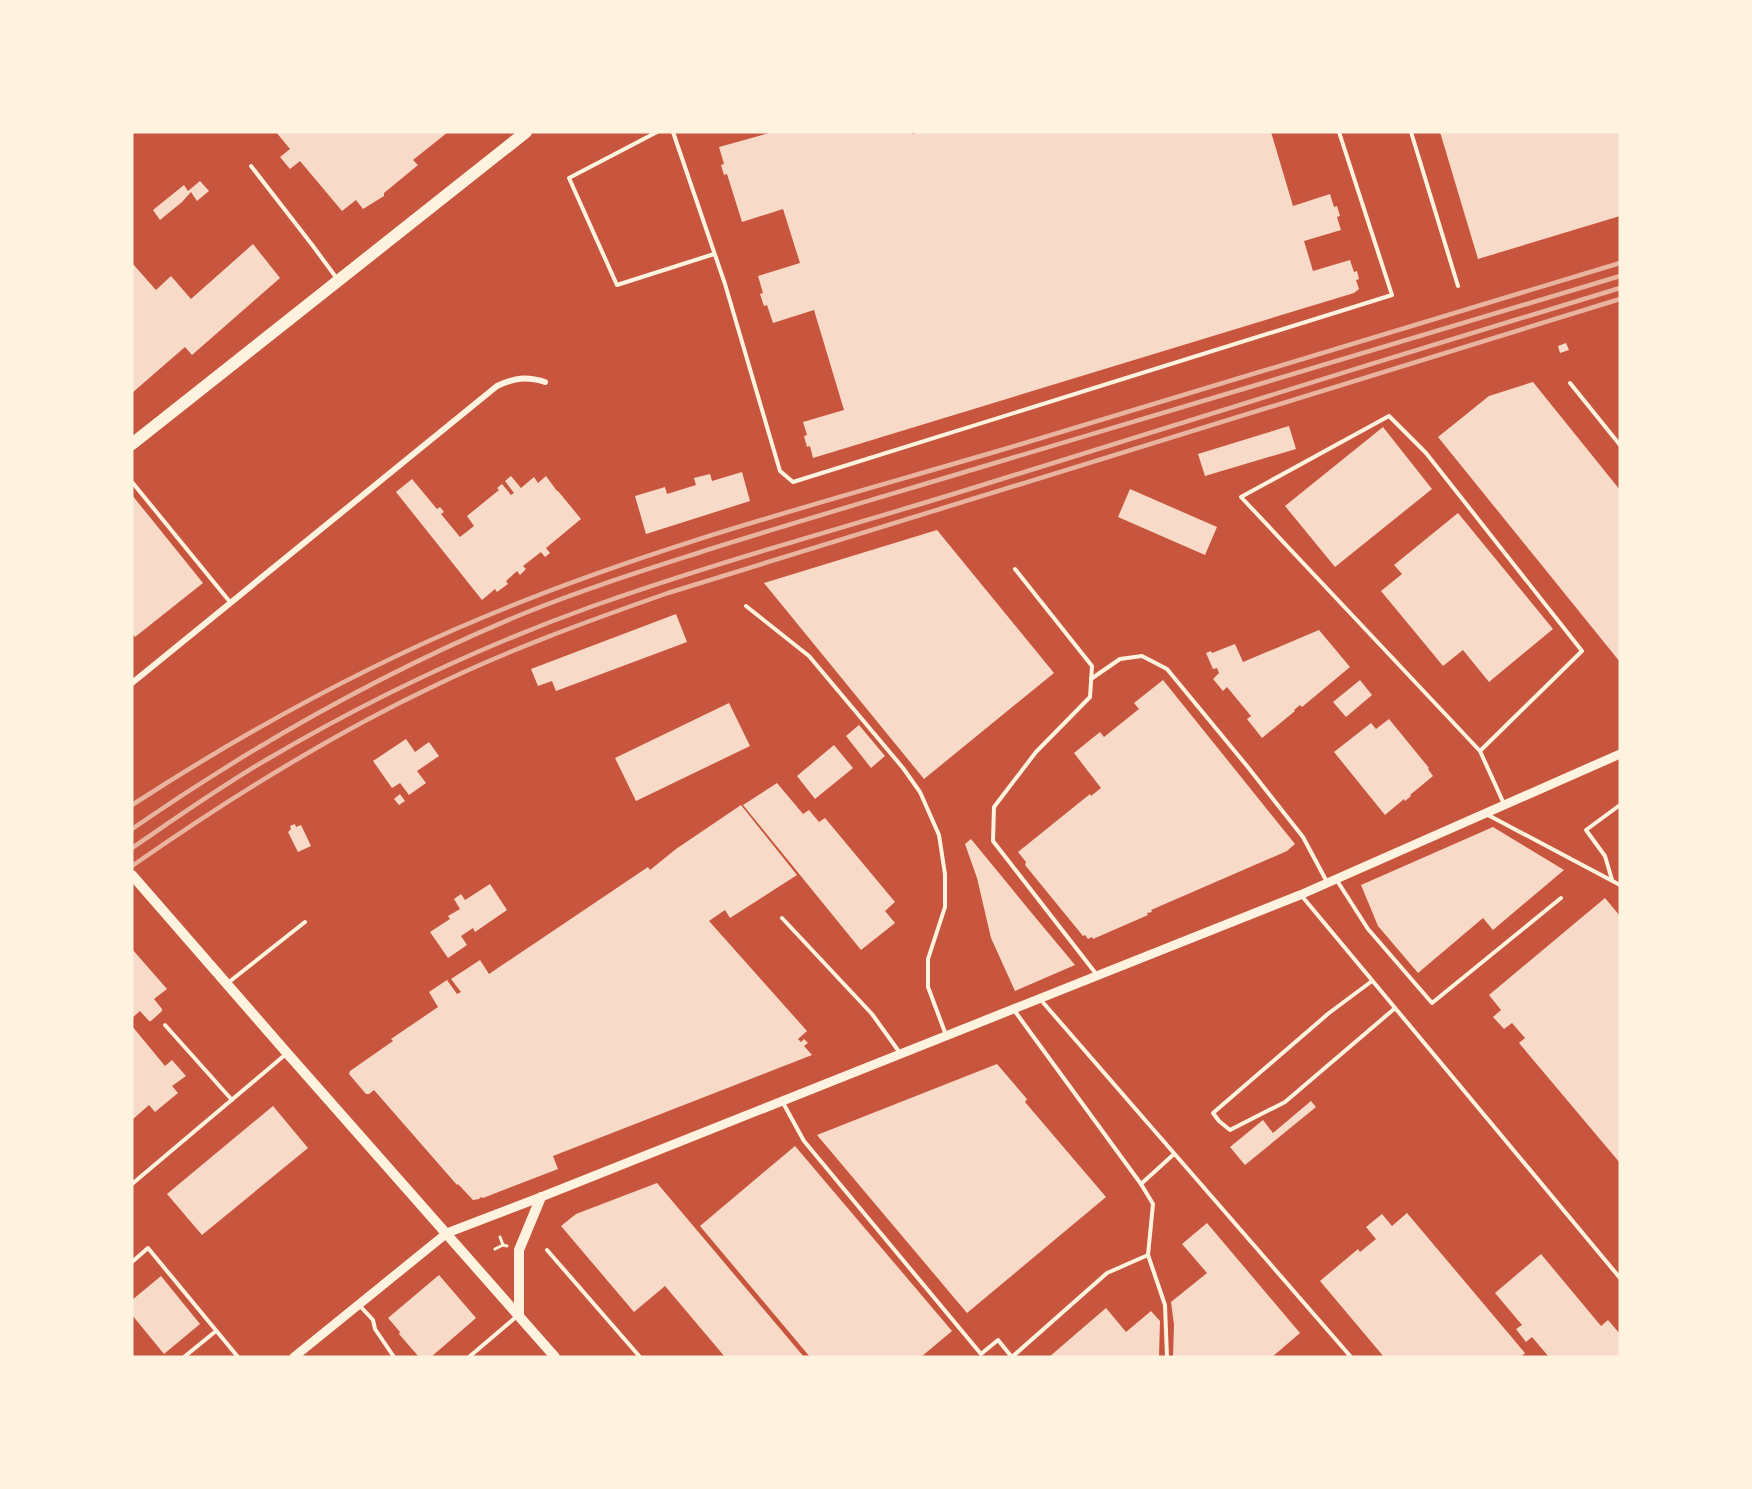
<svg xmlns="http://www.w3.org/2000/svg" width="1752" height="1489" font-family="Figtree,sans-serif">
  <rect width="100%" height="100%" fill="#c8553d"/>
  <g fill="#f7dbc8">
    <polygon points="276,132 448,132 413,160 418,165 384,193 384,196 363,209 356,200 342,211 300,161 290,169 280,157 290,149"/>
    <polygon points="773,132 912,132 912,134 920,132 1271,132 1293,206 1330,194 1334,207 1337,206 1340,216 1337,217 1341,230 1304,241 1313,271 1350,260 1354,272 1357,271 1359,279 1356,280 1359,289 1354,293 813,458 810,446 807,447 804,436 807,435 803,422 844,410 814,310 773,323 767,305 764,306 760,294 763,293 758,276 800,263 783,209 742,222 727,174 724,175 721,165 724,164 719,147"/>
    <polygon points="1440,132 1620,132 1620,216 1478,259"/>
    <polygon points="200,181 209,191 197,201 191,192 182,202 160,220 153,210 184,185 188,191"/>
    <polygon points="253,244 280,278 192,355 185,347 132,393 132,263 156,290 171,276 191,299"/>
    <polygon points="1566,343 1569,350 1560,353 1558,346"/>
    <polygon points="1533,382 1620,490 1620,662 1438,437 1489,396"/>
    <polygon points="1289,426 1296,449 1205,476 1198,454"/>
    <polygon points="1383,427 1432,489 1335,567 1285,506"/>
    <polygon points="742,472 750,501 646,534 635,496 665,487 667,494 696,485 694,478 710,474 712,481"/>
    <polygon points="511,476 521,488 534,477 538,483 546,476 557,491 558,491 581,519 546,548 550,553 545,557 541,552 523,566 526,569 520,575 517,571 506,581 508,584 497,592 495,589 482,600 396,492 412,479 437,509 440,507 444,512 441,514 460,537 474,526 467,516 499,490 497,488 502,484 511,495 514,493 505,481"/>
    <polygon points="1130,489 1217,527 1205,555 1118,517"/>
    <polygon points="132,495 203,583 135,637 132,633"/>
    <polygon points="1458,513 1553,629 1489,682 1463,650 1443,666 1381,591 1402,574 1394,565"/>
    <polygon points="937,530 1054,673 924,779 764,583"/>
    <polygon points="676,614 687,642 556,691 552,681 538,686 531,669"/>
    <polygon points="1319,630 1350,667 1302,707 1300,705 1294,710 1295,711 1262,738 1247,719 1251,716 1227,687 1223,691 1213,679 1219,673 1217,668 1213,669 1206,653 1211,651 1212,653 1235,644 1243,662"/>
    <polygon points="1163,680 1295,844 1287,851 1151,910 1152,912 1147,913 1148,915 1093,939 1092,937 1088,939 1085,935 1083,936 1025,865 1026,862 1018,852 1090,794 1091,796 1101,788 1074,753 1100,732 1104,737 1139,709 1134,703"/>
    <polygon points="1360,680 1372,695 1346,717 1333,702"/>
    <polygon points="729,703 750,746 636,801 615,758"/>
    <polygon points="1389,719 1429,768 1428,769 1433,776 1410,795 1411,796 1405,801 1404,799 1385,815 1334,752 1371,723 1376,729"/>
    <polygon points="859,725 885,756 871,768 846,736"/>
    <polygon points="406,739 415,752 429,742 439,756 417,771 426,783 409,795 400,783 392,788 373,761"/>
    <polygon points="834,745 853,768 815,799 797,776"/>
    <polygon points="777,783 803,814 809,810 819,822 825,818 895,902 885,911 895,923 861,950 743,805"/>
    <polygon points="400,794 405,801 399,805 394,799"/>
    <polygon points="741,805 797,875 730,918 725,910 709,921 807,1031 798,1039 801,1042 804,1039 808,1043 804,1046 812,1055 553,1156 558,1169 483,1198 481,1197 479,1199 473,1200 458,1184 457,1185 374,1090 369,1094 366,1094 349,1074 350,1071 393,1041 391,1039 438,1007 429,992 447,980 457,994 461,992 451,979 480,960 489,974 648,867 650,870 676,849"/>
    <polygon points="295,824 296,827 301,825 311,846 298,852 288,832 291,829 290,826"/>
    <polygon points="1493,827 1564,870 1493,930 1483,918 1418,973 1378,926 1361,885"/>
    <polygon points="971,839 1030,911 1075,965 1015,991 991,938 977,878 965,844"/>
    <polygon points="490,884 507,910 475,932 473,928 461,936 467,945 448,958 430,932 450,919 448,916 460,909 454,899 461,894 465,900"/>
    <polygon points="1605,898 1620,916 1620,1163 1519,1043 1525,1038 1512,1023 1504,1029 1493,1017 1501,1010 1489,995"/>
    <polygon points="132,949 167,989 154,999 162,1009 162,1011 151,1021 149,1021 140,1011 132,1018"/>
    <polygon points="132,1026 165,1066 172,1060 186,1076 172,1086 178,1093 155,1112 149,1105 132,1120"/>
    <polygon points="997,1064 1027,1099 1025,1102 1106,1197 967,1313 817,1135"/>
    <polygon points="1311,1101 1316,1107 1245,1165 1230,1147 1263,1120 1273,1133"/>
    <polygon points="273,1106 308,1148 202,1235 167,1194"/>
    <polygon points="795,1146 952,1331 921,1357 810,1357 700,1226"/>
    <polygon points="657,1183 804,1357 725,1357 665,1286 634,1312 561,1226 576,1214"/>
    <polygon points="1407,1213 1525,1353 1521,1357 1384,1357 1320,1281 1358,1249 1360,1252 1376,1239 1366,1227 1382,1214 1392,1226"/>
    <polygon points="1207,1223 1300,1333 1272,1357 1173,1357 1174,1325 1171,1302 1207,1273 1182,1244"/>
    <polygon points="1541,1254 1601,1326 1608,1320 1620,1334 1620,1357 1549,1357 1532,1337 1526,1342 1516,1329 1522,1325 1495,1293"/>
    <polygon points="439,1275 476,1318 431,1357 419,1357 399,1334 400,1332 388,1318"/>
    <polygon points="161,1276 200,1324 164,1354 132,1315 132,1300"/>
    <polygon points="1106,1308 1126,1332 1151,1311 1160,1321 1159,1357 1049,1357"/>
  </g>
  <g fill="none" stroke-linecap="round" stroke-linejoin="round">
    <g stroke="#fff3e0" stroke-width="3">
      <polyline points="500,1237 503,1245"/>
      <polyline points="495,1249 503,1245 507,1246"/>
    </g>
    <g stroke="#fff3e0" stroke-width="4">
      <polyline points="657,132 569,178 617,285 714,254"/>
      <polyline points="673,132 725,284 780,471 793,482 1392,295 1339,132"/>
      <polyline points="1411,132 1458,286"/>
      <polyline points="251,166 313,246 338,280"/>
      <polyline points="1570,383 1620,445"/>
      <polyline points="132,482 230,602"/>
      <polyline points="1015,569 1092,666 1090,697 1036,752 994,807 993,841 1097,975"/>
      <polyline points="746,606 809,656 903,768 920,792 939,835 945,874 945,907 928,959 928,987 946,1035"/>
      <polyline points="1091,679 1120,659 1142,656 1167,669 1247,766 1303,837 1327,882"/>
      <polyline points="1480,751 1582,651 1426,453 1389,416 1241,497 1480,751 1504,804"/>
      <polyline points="1488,815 1620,885"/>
      <polyline points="1336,879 1368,929 1432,1003 1561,898"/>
      <polyline points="1612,880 1605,856 1586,830 1620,805"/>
      <polyline points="1301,895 1620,1278"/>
      <polyline points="782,918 872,1014 900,1053"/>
      <polyline points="1372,981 1329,1013 1213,1113 1219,1121 1230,1130 1285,1102 1394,1009"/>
      <polyline points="229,982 305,922"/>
      <polyline points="1040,999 1351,1357"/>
      <polyline points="1014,1010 1141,1184"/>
      <polyline points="165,1025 232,1100"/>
      <polyline points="782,1101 804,1141 981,1354 998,1340 1011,1356"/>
      <polyline points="132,1184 286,1054"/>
      <polyline points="547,1250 640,1357"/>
      <polyline points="132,1262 148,1248 238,1357"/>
      <polyline points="360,1306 373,1320 375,1329 394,1357"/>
      <polyline points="184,1357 216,1331"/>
      <polyline points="469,1357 516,1317"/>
      <polyline points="1012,1357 1107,1273 1148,1255"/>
      <polyline points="1167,1357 1165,1305 1148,1255 1153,1204 1141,1184 1174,1154"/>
    </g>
    <path stroke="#fff3e0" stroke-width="6" d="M132 683 497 386C514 378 526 376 545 382"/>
    <polyline stroke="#fff3e0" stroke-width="9" points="294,1357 447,1233 541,1197 1300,895 1620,754"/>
    <g stroke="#fff3e0" stroke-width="10">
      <polyline points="132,875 287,1053 555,1357"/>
      <polyline points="519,1314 519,1250 541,1197"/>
    </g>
    <polyline stroke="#fff3e0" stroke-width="12" points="132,444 526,132"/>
    <g stroke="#e9b49f" stroke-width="4.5">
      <path d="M132 805C243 733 361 668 484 617 653 546 832 500 1008 448 1212 387 1416 325 1620 263"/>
      <path d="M132 829C255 744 387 670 525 613 584 589 645 570 707 550 796 522 885 496 975 469 1190 404 1405 342 1620 276"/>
      <path d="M132 848C176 818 220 787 266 760 368 700 482 646 593 606 719 561 848 527 976 487 1190 420 1405 353 1620 288"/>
      <path d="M132 866C228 799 327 737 432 687 508 650 588 621 668 593L1620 299"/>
    </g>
  </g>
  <rect width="1752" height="1489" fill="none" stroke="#fff3e0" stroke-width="267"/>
</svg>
